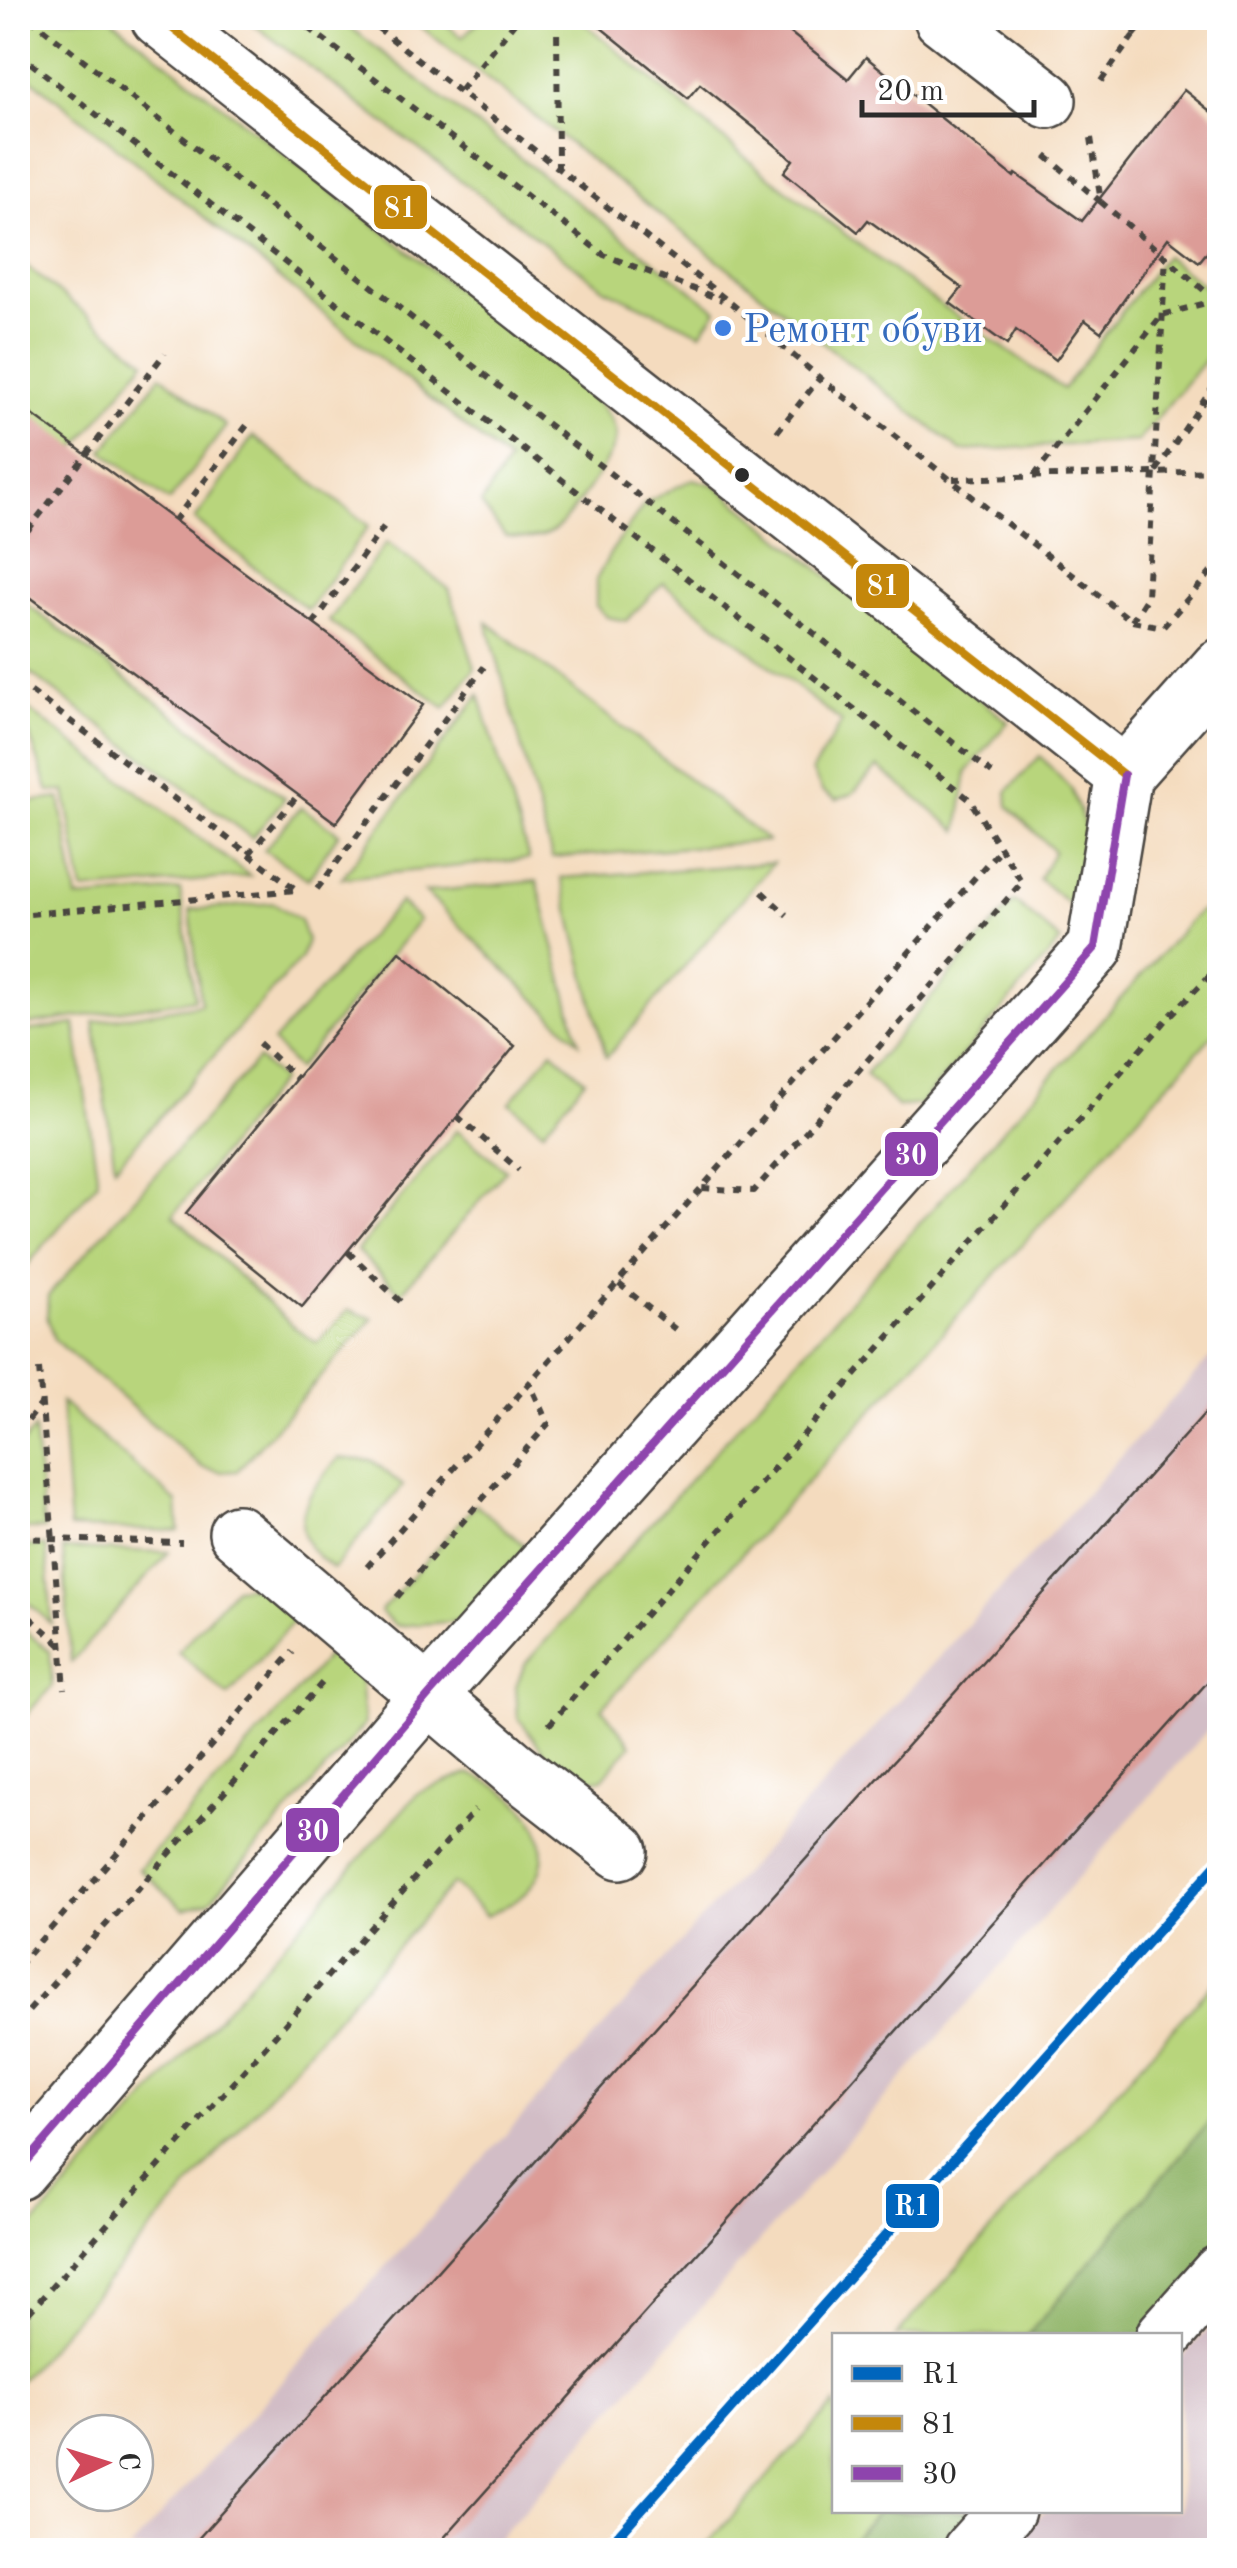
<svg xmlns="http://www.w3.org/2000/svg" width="1237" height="2568" font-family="'Old Standard TT',serif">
  <rect width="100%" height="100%" fill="#fff"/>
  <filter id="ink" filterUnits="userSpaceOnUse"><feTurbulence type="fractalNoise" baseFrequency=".01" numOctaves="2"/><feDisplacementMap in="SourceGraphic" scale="20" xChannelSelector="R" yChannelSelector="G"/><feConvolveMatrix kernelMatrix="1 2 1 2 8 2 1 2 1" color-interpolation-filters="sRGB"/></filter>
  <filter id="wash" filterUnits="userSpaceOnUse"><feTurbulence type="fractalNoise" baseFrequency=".0048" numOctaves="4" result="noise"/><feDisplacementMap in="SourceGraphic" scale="40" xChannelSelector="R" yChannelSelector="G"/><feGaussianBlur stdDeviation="2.25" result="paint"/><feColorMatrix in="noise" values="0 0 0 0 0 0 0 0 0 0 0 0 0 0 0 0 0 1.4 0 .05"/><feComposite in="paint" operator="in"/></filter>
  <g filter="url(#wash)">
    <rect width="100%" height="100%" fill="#f4dbbe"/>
    <g fill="#d2bdc6">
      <polygon points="1219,1348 1219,1717 489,2550 129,2550"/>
      <polygon points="1219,2315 1219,2550 1008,2550 1044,2511 1180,2510 1180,2360"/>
    </g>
    <g fill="#b8d57b" stroke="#728053" stroke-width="2.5">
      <path d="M18 18H110L581 386C593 399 615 417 616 436 616 453 570 517 557 528 542 541 523 539 505 536L481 504 508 461 18 68Z"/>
      <polygon points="245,18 338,18 717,310 701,333 605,289"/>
      <polygon points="410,18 438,18 462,37 482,18 578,18 763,172 915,287 1063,389 1165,256 1211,291 1219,281 1219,343 1138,441 961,451"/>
      <polygon points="18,260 145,361 18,521"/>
      <polygon points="161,375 226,426 169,501 103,451"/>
      <polygon points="253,436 369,526 308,610 195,520"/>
      <polygon points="693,479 715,485 1008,722 967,772 958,831 878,767 852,794 837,800 822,791 812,771 842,722 663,583 626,621 607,617 596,606 596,580 611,552 645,503"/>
      <polygon points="387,542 449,589 475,668 445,708 329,621"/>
      <polygon points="25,603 285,798 252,838 18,664 18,613"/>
      <polygon points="487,622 767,840 767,841 552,858"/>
      <polygon points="479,695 529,859 342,878"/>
      <polygon points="18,702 250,876 83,891 65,791 49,792"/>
      <polygon points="1040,756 1071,789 1088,834 1084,917 1039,879 1054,851 1008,806 1007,792"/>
      <polygon points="60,798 77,899 180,890 195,999 18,1026 18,803"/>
      <polygon points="301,807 339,833 308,879 264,850"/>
      <polygon points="773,863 607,1057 606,1057 561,878"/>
      <polygon points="537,881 579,1042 425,892"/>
      <polygon points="1014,901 1061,941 921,1104 898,1107 865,1074"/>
      <polygon points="400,902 419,920 297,1069 273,1042"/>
      <polygon points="274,903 300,920 307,940 301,958 115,1167 94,1022 201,1004 190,910"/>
      <polygon points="1219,903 1219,1028 602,1708 631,1745 602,1779 575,1779 548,1758 518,1717 516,1686 525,1664 1198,912"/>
      <polygon points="75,1024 98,1181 18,1276 18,1032"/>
      <polygon points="552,1051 585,1080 543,1131 510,1103"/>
      <polygon points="258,1059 281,1080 173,1215 295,1328 317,1343 348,1310 373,1318 237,1471 221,1472 202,1467 54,1339 47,1316 48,1296"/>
      <polygon points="457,1130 506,1170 401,1293 357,1251"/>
      <polygon points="61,1402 177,1502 179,1531 70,1528"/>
      <polygon points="34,1429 44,1529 18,1529 18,1449"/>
      <path d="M339 1458 373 1461 403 1486 333 1569C326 1563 314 1555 309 1546 289 1513 318 1481 339 1458Z"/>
      <polygon points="476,1504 526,1547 461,1621 397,1626 380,1612"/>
      <polygon points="18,1546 46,1546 52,1624 18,1594"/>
      <polygon points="63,1549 169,1552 71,1662"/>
      <polygon points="263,1585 300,1613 228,1696 178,1652 235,1588"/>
      <polygon points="23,1629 50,1652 52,1686 18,1724 18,1636"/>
      <polygon points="335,1648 360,1676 364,1725 209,1902 184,1909 139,1869"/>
      <path d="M469 1773C483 1780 499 1786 511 1796 538 1818 555 1853 532 1885 522 1900 502 1908 486 1916L453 1883 18 2383V2243L418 1793Z"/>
      <polygon points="1219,1977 1219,2256 1147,2335 896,2336"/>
      <polygon points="834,2404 834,2510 988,2511 951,2550 702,2550"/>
    </g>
    <g fill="#92b66b" stroke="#5e704b" stroke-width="2.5">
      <polygon points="1219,2110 1219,2248 1142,2335 1027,2336"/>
      <polygon points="878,2511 986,2511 951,2550 844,2550"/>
    </g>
    <g id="blocks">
      <g fill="#dc9c97">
        <polygon points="589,18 772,18 848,79 866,57 1014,177 1016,174 1082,221 1184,90 1220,119 1220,236 1199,262 1168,238 1101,332 1085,320 1056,360 1016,330 1007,345 950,303 962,288 868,220 858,232 784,172 793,160 756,129 700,84 688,98"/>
        <polygon points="18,404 423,705 336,823 18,588"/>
        <polygon points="400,952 515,1046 302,1307 186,1213"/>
        <polygon points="1220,1396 1220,1668 433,2550 188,2550"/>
      </g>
    </g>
  </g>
  <g filter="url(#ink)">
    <use href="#blocks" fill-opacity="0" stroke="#494541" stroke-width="2.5"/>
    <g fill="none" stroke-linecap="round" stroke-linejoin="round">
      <defs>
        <g id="minor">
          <polyline points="159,18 1124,775"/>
          <polyline points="942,18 1048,100"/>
          <polyline points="1124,775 1220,667"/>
          <polyline points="237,1533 512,1767 620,1851"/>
          <polyline points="18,2172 430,1694 1095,948 1124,775"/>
          <polyline points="1164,2336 1220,2273"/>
          <polyline points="971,2550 1007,2510"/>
        </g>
      </defs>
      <use href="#minor" stroke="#494541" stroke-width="60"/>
      <g stroke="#494541" stroke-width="6" stroke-dasharray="8 8" stroke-linecap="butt">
        <polyline points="30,18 992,773"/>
        <polyline points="296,18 604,255 722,300"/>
        <polyline points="365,18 732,304 820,378 1132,621 1163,627 1220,562"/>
        <polyline points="557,18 558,167"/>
        <polyline points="1134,35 1148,18"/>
        <polyline points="18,53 969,799 1022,882 754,1191 701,1188"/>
        <polyline points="1101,81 1133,36 1131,18"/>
        <polyline points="460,91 518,18"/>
        <polyline points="1091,138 1101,202 1220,304"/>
        <polyline points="1046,156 1101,202"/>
        <polyline points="777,432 820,378"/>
        <polyline points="1156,471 1220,377"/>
        <polyline points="1034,476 1162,315 1217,300"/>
        <polyline points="953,479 1220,471"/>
        <polyline points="174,521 251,420"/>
        <polyline points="18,543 165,353"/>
        <polyline points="1132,621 1147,597 1166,255"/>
        <polyline points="313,624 385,525"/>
        <polyline points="18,682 297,890 18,915"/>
        <polyline points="249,854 298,795"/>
        <polyline points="317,889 484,667"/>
        <polyline points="762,892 787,915"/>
        <polyline points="259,1043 296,1078"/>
        <polyline points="457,1116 519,1170"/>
        <polyline points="348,1252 402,1303"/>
        <polyline points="619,1284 680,1333"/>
        <polyline points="39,1369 65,1689"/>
        <polyline points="18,1433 42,1403"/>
        <polyline points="18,1538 182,1543"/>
        <polyline points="367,1567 1001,848"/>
        <polyline points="397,1597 548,1424 530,1384"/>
        <polyline points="18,1607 62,1646"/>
        <polyline points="549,1725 1170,1016 1220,965"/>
        <polyline points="18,1966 293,1652"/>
        <polyline points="18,2023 323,1682"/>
        <polyline points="18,2325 475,1810"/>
      </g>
      <use href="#minor" stroke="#fff" stroke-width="55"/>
      <defs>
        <polyline id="bus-1" points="159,18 1124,775"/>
        <polyline id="bus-2" points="18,2172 430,1694 1095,948 1124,775"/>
      </defs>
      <use href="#bus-1" stroke="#fff" stroke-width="15"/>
      <use href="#bus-2" stroke="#fff" stroke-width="15"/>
      <use href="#bus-1" stroke="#c4870b" stroke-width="8"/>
      <use href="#bus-2" stroke="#8e44ad" stroke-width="8"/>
      <defs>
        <polyline id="rail-1" points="605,2550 1220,1861"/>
      </defs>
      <use href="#rail-1" stroke="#fff" stroke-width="18"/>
      <use href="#rail-1" stroke="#0065bd" stroke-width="10"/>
    </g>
  </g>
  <circle fill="#3f7fe0" stroke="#fff" stroke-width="4" cx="723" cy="328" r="10"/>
  <circle fill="#2b2b2b" stroke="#fff" stroke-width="4" cx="742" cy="475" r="9"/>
  <g text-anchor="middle" stroke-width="8" stroke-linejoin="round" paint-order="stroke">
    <g font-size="40" fill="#366cbe" stroke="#fff" text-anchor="start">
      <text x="743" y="342">Ремонт обуви</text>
    </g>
  </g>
  <g stroke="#fff" stroke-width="4">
    <rect x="372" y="183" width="57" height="48" rx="10" fill="#c4870b"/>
    <rect x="854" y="562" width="57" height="48" rx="10" fill="#c4870b"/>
    <rect x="883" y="1130" width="57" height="48" rx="10" fill="#8e44ad"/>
    <rect x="284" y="1806" width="57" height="48" rx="10" fill="#8e44ad"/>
    <rect x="884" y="2182" width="57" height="48" rx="10" fill="#0065bd"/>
  </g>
  <g font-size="28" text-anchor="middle" font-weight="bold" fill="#fff">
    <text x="400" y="217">81</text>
    <text x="883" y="595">81</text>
    <text x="911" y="1164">30</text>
    <text x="313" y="1840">30</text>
    <text x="912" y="2215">R1</text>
  </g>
  <rect width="1237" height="2568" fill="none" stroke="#fff" stroke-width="60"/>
  <rect x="832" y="2333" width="350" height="180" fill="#ffffff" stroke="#aaaaaa" stroke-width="2.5"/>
  <rect x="852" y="2366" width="50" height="15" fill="#0065bd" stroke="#aaaaaa" stroke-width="2.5"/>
  <text x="922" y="2383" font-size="30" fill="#2b2b2b">R1</text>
  <rect x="852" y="2416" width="50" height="15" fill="#c4870b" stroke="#aaaaaa" stroke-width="2.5"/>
  <text x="922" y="2433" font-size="30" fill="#2b2b2b">81</text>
  <rect x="852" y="2466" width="50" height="15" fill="#8e44ad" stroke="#aaaaaa" stroke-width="2.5"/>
  <text x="922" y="2483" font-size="30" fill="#2b2b2b">30</text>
  <g transform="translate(105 2463) rotate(86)"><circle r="48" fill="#ffffff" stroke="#aaaaaa" stroke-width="2.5"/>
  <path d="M0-8L18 38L0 25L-18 38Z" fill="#d1495b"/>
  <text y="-15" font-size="28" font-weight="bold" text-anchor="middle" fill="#2b2b2b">С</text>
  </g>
  <path d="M862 100v15h172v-15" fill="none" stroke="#2b2b2b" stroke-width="5"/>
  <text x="877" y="100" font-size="30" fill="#2b2b2b" stroke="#ffffff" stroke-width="8" paint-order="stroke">20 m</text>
</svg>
